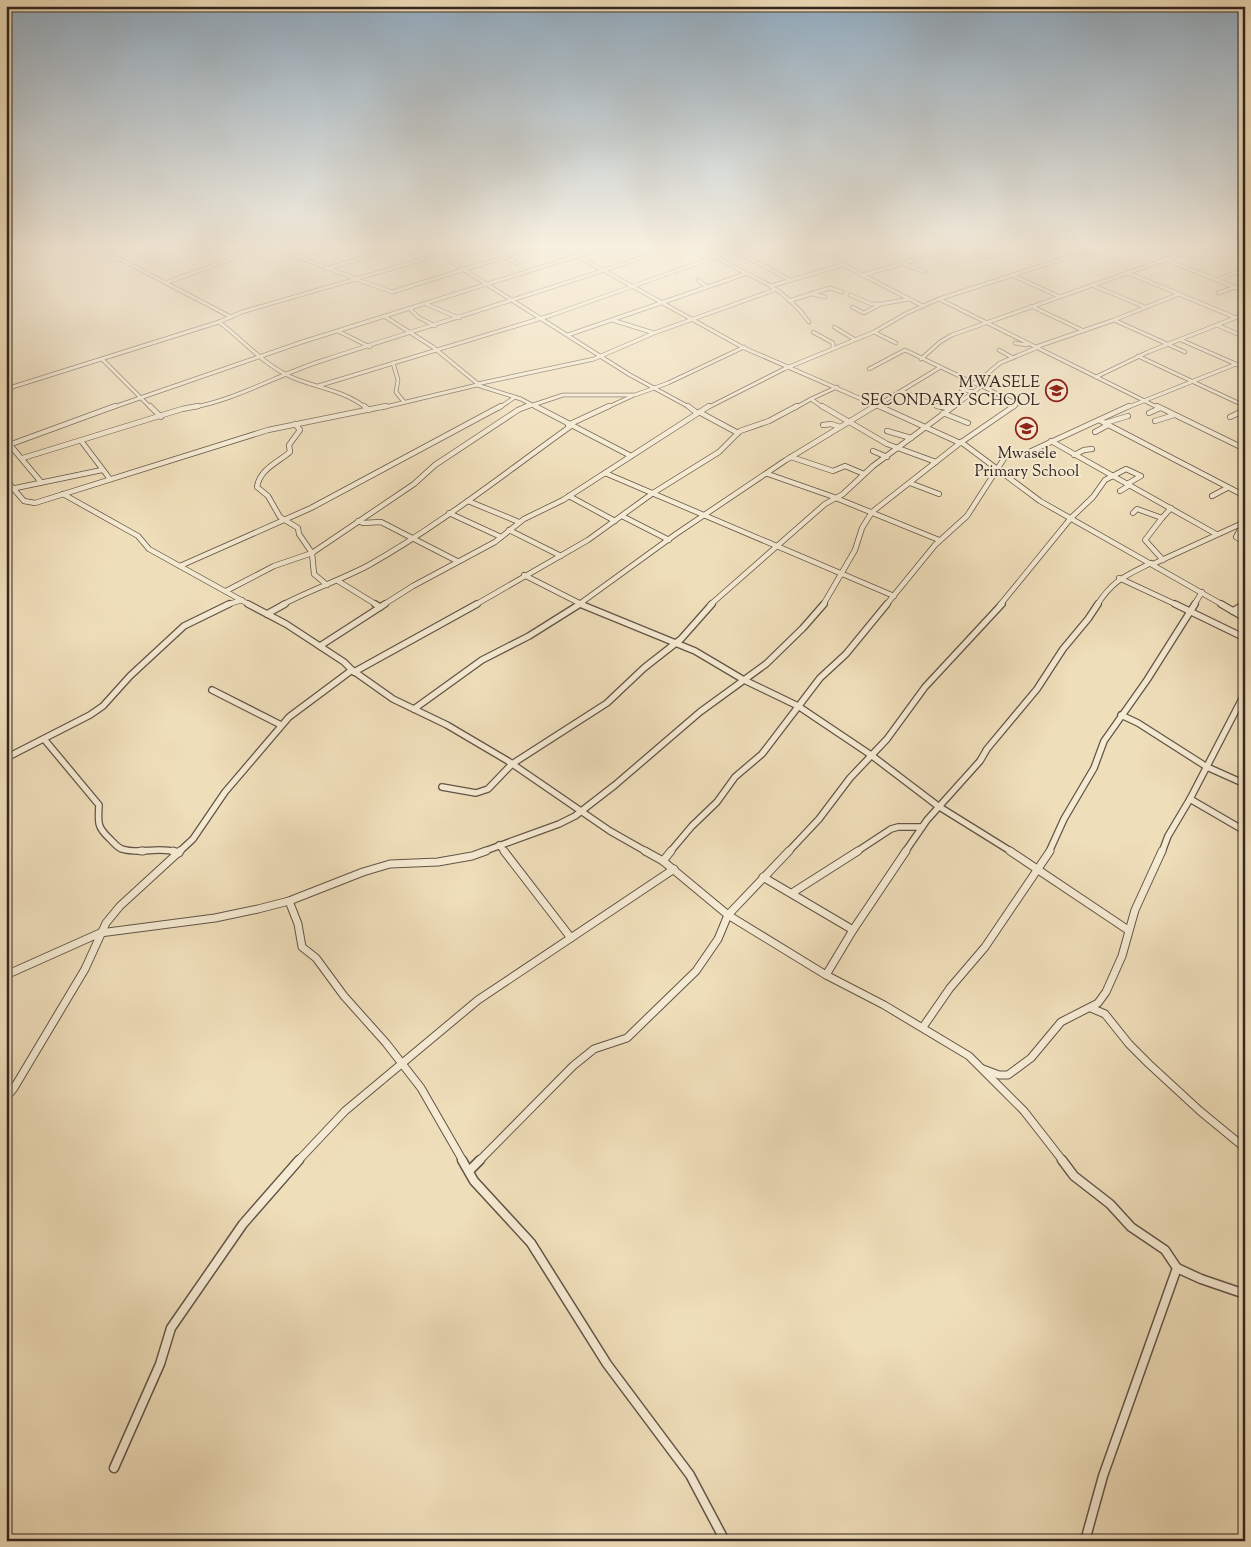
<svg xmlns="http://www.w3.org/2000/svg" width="1251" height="1547" font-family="'Sorts Mill Goudy',serif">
  <rect width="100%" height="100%" fill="#efdeba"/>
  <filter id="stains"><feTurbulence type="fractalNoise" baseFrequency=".004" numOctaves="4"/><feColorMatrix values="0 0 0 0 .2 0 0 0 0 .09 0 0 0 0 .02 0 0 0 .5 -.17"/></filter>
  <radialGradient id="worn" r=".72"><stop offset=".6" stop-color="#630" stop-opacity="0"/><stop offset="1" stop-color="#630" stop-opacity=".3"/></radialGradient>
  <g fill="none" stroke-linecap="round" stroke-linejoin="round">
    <defs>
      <g id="minor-far4">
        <polyline points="81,249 122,260 231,317"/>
        <polyline points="277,249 354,278"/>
        <polyline points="431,249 630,375 691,408"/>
        <polyline points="565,249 742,347 882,408"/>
        <polyline points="700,249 711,253 727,249"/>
        <polyline points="732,249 790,280"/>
        <polyline points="812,249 923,306"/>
        <polyline points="925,249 936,254"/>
        <polyline points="966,249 989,257 1024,249"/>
        <path d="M712 253C730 267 750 274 769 285 784 294 799 308 809 322"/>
        <polyline points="826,256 849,249"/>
        <polyline points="504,257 517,263"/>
        <polyline points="299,258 324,249"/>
        <polyline points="1164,259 1245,291"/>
        <polyline points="904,264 926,272"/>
        <polyline points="325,269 391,249"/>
        <polyline points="1126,272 1234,317"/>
        <polyline points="863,275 952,249"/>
        <polyline points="1012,275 1060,297"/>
        <polyline points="355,279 392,292 530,249"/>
        <polyline points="698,280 707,287"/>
        <polyline points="1217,280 1245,269"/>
        <polyline points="165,283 259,249"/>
        <polyline points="1092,285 1145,307"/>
        <polyline points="771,286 842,265"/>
        <polyline points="1218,293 1236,287"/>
        <polyline points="812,294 825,297"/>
        <polyline points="850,295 871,304 879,304"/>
        <polyline points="939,299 1159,408"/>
        <polyline points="789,301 829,288 842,292"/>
        <polyline points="426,304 459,318"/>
        <polyline points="1031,306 1084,331"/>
        <polyline points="852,307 864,313 881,304 909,299"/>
        <polyline points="410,309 418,317 435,326"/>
        <polyline points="384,316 433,347 478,384"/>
        <polyline points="612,320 654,333"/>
        <polyline points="1114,320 1185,352"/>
        <path d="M219 322C242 339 261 362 287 375 313 388 343 389 366 408"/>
        <polyline points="1217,325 1245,337"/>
        <polyline points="834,327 854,339"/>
        <polyline points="338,331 370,347"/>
        <polyline points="813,332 833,343 833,348"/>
        <polyline points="874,332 896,343"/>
        <polyline points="568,335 745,274"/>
        <polyline points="1181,340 1245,368"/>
        <polyline points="1015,343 1027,345"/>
        <polyline points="1036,347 1114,320 1179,294"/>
        <polyline points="999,350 1013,358"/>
        <polyline points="1138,356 1245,406"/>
        <polyline points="102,359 151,408"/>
        <polyline points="921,359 940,342 952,335 1195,249"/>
        <polyline points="393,363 398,380 396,392 404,402"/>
        <polyline points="869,369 905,350 976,384"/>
        <polyline points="1096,377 1148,352 1245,314"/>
        <polyline points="477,384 594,359 654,333 774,290"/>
        <polyline points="318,386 552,315 715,257"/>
        <polyline points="6,389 219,322 242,312 459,249"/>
        <polyline points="961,389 973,392"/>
        <polyline points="902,391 939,407 945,408"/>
        <polyline points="811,399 837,387"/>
        <polyline points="111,408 302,342 599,249"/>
        <path d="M189 408C234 401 277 375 321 361 436 323 552 289 667 249"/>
        <polyline points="381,408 477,385 521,399 538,408"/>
        <polyline points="499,408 515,397"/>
        <polyline points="524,408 563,395 635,395 668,383 744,347"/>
        <polyline points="606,408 632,396"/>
        <polyline points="707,408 784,369 874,332 907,313 939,299 1093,249"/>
        <polyline points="795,408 811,399 824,408"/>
        <polyline points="873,408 939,368"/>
        <polyline points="952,408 980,387"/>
        <polyline points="1012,408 1016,405 1015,403 976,383 1000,363 1036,348"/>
        <polyline points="1126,408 1236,364"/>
      </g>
      <g id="minor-far3">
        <polyline points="150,406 161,417"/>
        <polyline points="364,406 369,410"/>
        <polyline points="535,406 631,456"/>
        <polyline points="688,406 697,413"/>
        <polyline points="822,406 887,444 936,462"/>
        <polyline points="879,406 960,443"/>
        <polyline points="937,406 949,408"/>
        <polyline points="1157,406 1245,449"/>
        <polyline points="699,412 738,433"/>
        <polyline points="943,413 968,423"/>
        <polyline points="1149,413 1160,408"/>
        <polyline points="1230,417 1245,410"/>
        <polyline points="1099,420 1245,496"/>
        <polyline points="1155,421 1174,415"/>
        <polyline points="1105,423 1128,416"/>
        <path d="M295 424 300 430 289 445 290 452C277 463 260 469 257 487L268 496 280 517 298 528 299 534 312 553 314 574 327 585"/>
        <polyline points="568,425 609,406"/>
        <polyline points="823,425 831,424 840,427"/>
        <polyline points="887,431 911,438"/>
        <polyline points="1095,432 1108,425"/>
        <polyline points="1051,441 1216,534"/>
        <polyline points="82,442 110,479"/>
        <polyline points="961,442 1040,501 1223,605"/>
        <polyline points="10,445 41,482"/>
        <polyline points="6,446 115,406"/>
        <polyline points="873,451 887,457"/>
        <polyline points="1074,455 1084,450 1092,449"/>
        <polyline points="791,457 833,471 845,466 864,474"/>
        <polyline points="23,458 182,409 198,406"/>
        <polyline points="605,473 894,596"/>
        <polyline points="768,474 831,496 939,540"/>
        <polyline points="6,480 24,501 35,503 268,430 386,406"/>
        <polyline points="910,483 939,494"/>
        <polyline points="6,490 102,470"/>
        <polyline points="1120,491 1130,485"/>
        <polyline points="63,494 138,536 149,549 250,605"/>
        <polyline points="569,496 615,521"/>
        <polyline points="1212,496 1227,488"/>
        <polyline points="468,501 519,522"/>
        <polyline points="449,513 501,537"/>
        <polyline points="1133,513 1137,509 1162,518 1171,508"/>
        <polyline points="622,516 669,540"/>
        <polyline points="1162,518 1145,540 1163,560"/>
        <polyline points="358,521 363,523 381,522 457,561"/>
        <polyline points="1244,522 1236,537 1245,542"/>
        <polyline points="509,530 561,556"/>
        <polyline points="1153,564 1245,522"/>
        <polyline points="180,566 311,508 501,406"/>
        <polyline points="524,575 583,605"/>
        <polyline points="1119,578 1177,605"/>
        <polyline points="338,581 377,605"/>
        <polyline points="226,591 274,566 312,553 414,484 435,465 518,410 527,406"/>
        <polyline points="226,605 242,600"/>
        <path d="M282 605C310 590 341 580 369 565 440 525 505 473 571 426"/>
        <polyline points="383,605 413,586 495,542 524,519 563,500 709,406"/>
        <polyline points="475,605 588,540 653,493 719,452 740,431 769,421 797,406"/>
        <polyline points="578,605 676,534 786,460 875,406"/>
        <polyline points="710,605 825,504 843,494 873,466 954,406"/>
        <polyline points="823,605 855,550 862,528 872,512 960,443 1014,406"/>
        <polyline points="886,605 935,545 967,516 1005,457 1027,453 1129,406"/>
        <polyline points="1000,605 1071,518 1093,497 1105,480 1126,469 1141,476 1127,484"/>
        <path d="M1097 605C1113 580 1125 576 1151 563"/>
        <polyline points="1194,605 1202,592"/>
        <polyline points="1243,605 1245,604"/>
      </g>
      <g id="minor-far2">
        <polyline points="375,604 380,607"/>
        <polyline points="580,604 695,651 744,680 798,706 871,755 938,806 1012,852"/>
        <polyline points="1175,604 1245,638"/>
        <polyline points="1221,604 1245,618"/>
        <polyline points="1233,611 1245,604"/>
        <polyline points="267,614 285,604"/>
        <polyline points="320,646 385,604"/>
        <polyline points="352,670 393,699 447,725 508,761 610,831 647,852"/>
        <polyline points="354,672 477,604"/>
        <polyline points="212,690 281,725"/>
        <polyline points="414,709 482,660 529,636 580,604"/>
        <polyline points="1121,715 1138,723 1207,767 1245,784"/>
        <path d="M44 739 99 805C98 823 97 827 110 839 114 843 118 848 122 849 141 855 157 846 176 852"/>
        <polyline points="6,758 90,715 103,706 130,676 184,626 229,604"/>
        <polyline points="442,787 476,793 488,789 512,764 607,703 644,668 681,639 712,604"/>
        <polyline points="1190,799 1245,831"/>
        <polyline points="499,845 505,852"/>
        <polyline points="179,852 193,839 225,792 289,717 352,670 344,662 286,624 248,604"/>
        <polyline points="482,852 559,824 575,816 615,785 700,712 766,664 803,628 824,604"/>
        <polyline points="670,852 692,826 717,802 735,777 762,754 820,678 846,654 887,604"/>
        <polyline points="788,852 819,819 850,778 887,739 925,687 1002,604"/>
        <polyline points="856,852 891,829 898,827 922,827"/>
        <polyline points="905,852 927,820 980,761 987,749 1037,689 1063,649 1088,619 1098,604"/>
        <polyline points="1049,852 1064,819 1094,768 1104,741 1147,680 1195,604"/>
        <polyline points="1162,852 1168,836 1190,799 1245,693"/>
      </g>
      <g id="minor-far1">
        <polyline points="141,851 143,851"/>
        <polyline points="173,851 179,853"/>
        <polyline points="504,851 571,938"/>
        <polyline points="645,851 663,861 728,915 826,975 884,1005 969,1056 1024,1111 1063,1161"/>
        <polyline points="1010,851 1128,930"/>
        <polyline points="663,861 671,851"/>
        <polyline points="763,877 853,930"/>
        <polyline points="792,893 858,851"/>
        <polyline points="289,901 298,924 302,947 316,958 344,996 386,1043 421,1088 463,1161"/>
        <polyline points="6,975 100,933 215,918 258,909 289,901 363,872 390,864 438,862 472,856 486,851"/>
        <polyline points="826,975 853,930 906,851"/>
        <polyline points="1091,1008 1105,1014 1129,1044 1149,1064 1200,1111 1245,1148"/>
        <polyline points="923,1027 950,988 985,947 1050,851"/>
        <polyline points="983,1069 999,1075 1008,1075 1031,1058 1061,1022 1098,1003 1106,992 1122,956 1135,910 1162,851"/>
        <polyline points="6,1098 14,1088 85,969 106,923 120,906 180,851"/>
        <polyline points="298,1161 345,1111 478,1000 674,869"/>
        <polyline points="479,1161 573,1066 594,1049 627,1038 696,971 718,939 728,915 789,851"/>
      </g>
      <g id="minor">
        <polyline points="462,1160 474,1181 531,1243 607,1364 690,1475 725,1541"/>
        <polyline points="1062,1160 1074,1176 1110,1204 1131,1227 1165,1250 1177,1268 1103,1476 1085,1541"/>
        <polyline points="469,1171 480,1160"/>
        <polyline points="1177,1268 1201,1279 1245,1294"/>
        <polyline points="114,1468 160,1364 171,1328 243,1224 299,1160"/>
      </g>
    </defs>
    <use href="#minor-far4" stroke="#625447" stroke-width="4.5"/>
    <use href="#minor-far3" stroke="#625447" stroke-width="6"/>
    <use href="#minor-far2" stroke="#625447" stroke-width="8"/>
    <use href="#minor-far1" stroke="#625447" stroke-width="9"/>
    <use href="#minor" stroke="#625447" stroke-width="11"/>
    <use href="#minor-far4" stroke="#f5ead2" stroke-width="3"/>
    <use href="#minor-far3" stroke="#f5ead2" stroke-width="4.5"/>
    <use href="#minor-far2" stroke="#f5ead2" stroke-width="5.5"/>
    <use href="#minor-far1" stroke="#f5ead2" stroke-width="7"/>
    <use href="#minor" stroke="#f5ead2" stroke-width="8"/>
  </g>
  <linearGradient id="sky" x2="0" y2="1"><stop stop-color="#91acc1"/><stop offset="0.53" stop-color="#f8f0e0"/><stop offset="1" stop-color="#f8f0e0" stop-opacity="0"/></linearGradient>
  <rect width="1251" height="466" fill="url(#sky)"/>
  <defs>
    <symbol id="school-ring" viewBox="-11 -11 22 22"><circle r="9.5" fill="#f5ead2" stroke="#8f2418" stroke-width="1.5"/><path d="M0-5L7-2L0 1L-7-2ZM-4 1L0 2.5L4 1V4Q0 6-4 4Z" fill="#8f2418"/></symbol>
  </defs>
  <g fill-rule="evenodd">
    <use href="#school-ring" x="1044" y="378" width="25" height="25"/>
    <use href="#school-ring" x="1014" y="416" width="25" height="25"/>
  </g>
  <g text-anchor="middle" stroke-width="4" stroke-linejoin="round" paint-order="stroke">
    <g font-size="16" fill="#332621" stroke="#f5ead2" text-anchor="end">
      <text x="1040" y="387">MWASELE<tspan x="1040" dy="18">SECONDARY SCHOOL</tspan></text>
      <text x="1027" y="458" text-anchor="middle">Mwasele<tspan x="1027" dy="18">Primary School</tspan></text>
    </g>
  </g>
  <rect width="1251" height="1547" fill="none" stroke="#efdeba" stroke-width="25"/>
  <rect x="8" y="8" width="1236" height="1532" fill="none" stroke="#332621" stroke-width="2.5"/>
  <rect x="12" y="12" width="1226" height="1522" fill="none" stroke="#332621"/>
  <rect width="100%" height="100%" filter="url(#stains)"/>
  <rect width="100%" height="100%" fill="url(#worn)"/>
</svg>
